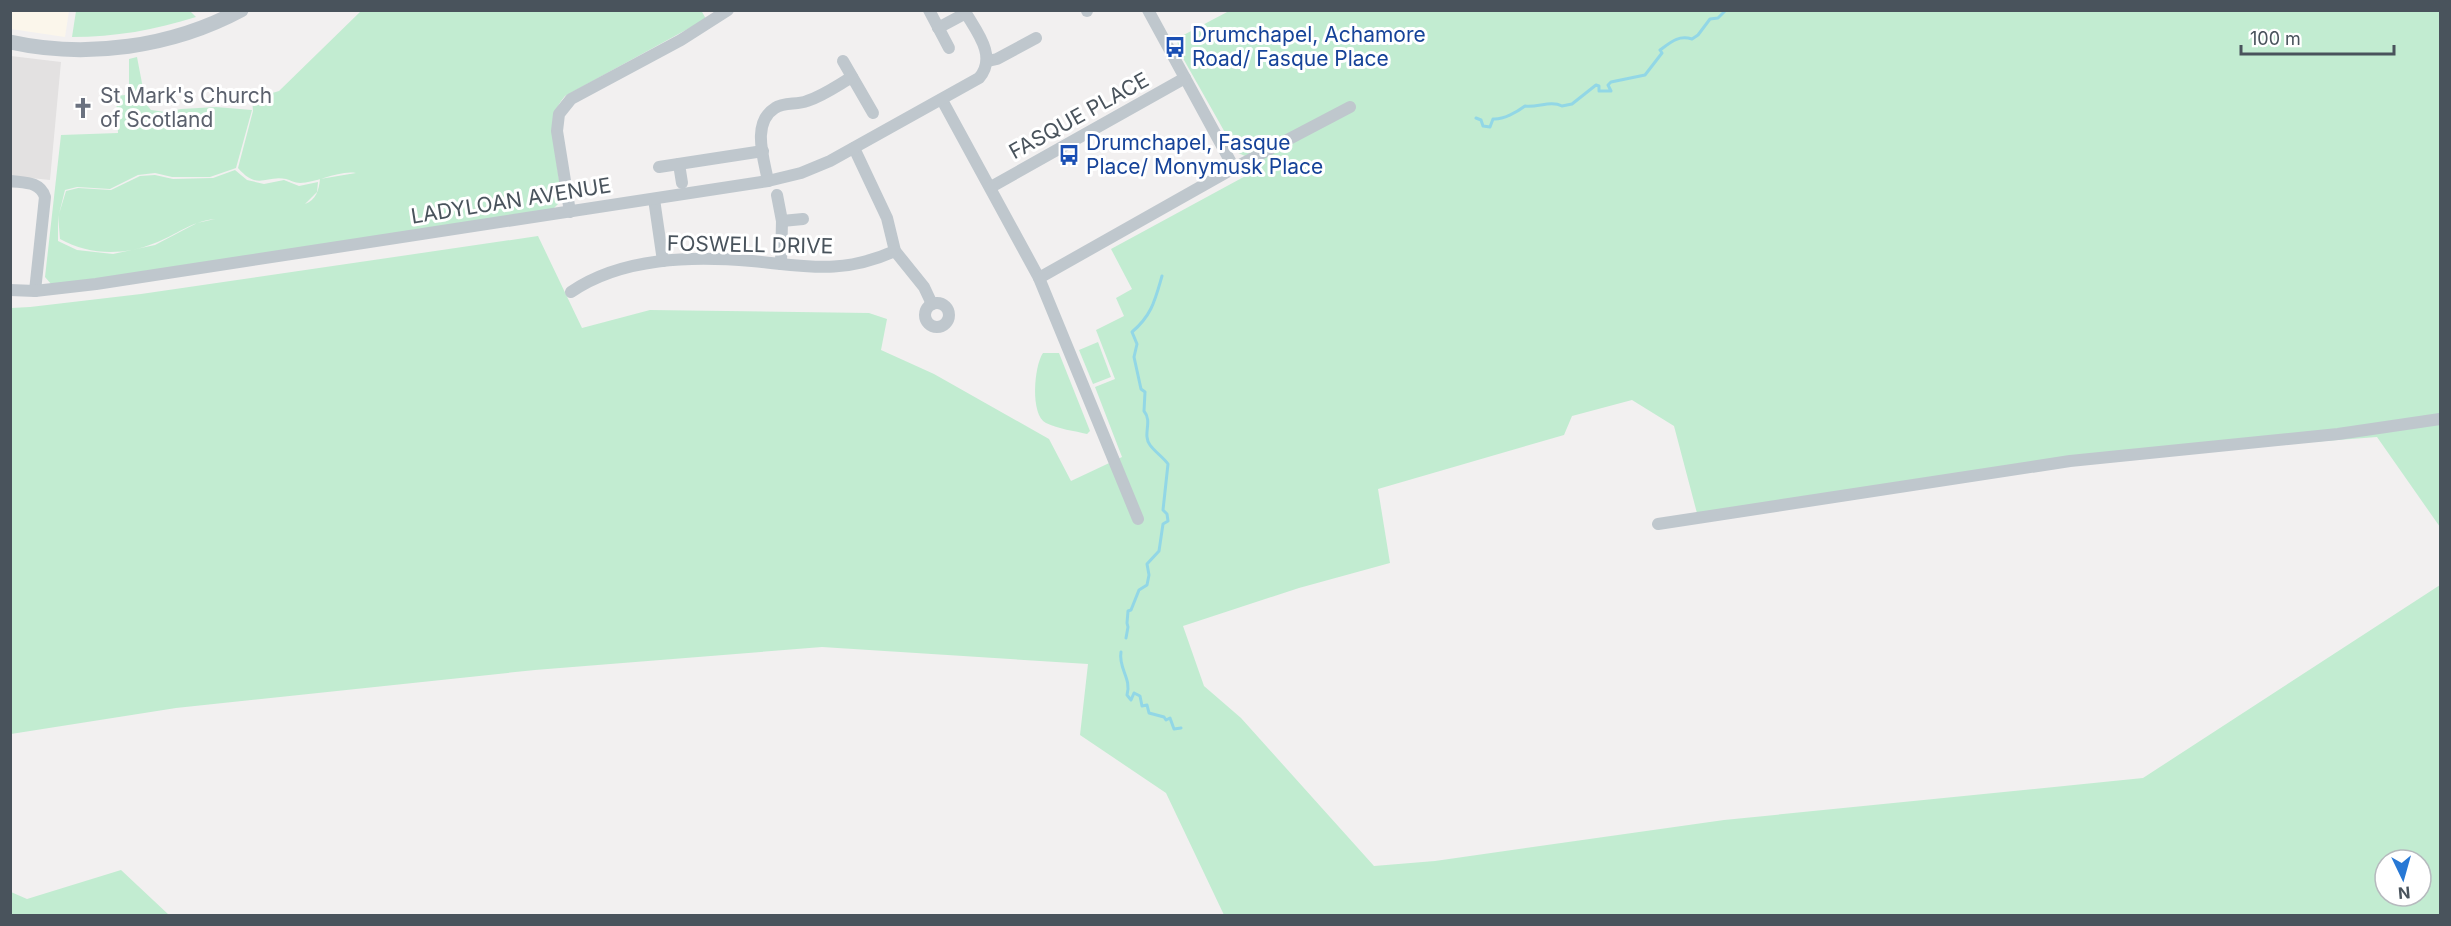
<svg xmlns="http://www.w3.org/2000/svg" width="2451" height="926" font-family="Inter,sans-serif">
  <rect width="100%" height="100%" fill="#f2f0f0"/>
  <polygon fill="#fbf6eb" points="11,10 69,11 65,37 11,29"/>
  <polygon fill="#e3e1e1" points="11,56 61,62 50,180 11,176"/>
  <g fill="#c2ecd1" fill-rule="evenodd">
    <path d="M701 10 706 19 565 96C556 107 552 116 552 131L562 200 553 209 66 285 51 284 45 277 61 135 118 133 116 96 125 95 129 91V59L137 57 146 104 151 110 166 112 181 109 216 107 252 110 236 168 210 177H172L155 173 138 175 110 189 77 187 65 190 59 214 66 191 78 188 111 190 140 176 155 175 173 179 213 178 235 170 247 180 264 184 284 180 299 186 318 182 317 192 305 204C316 200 319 190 320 179L356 173C339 170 316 183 300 183 295 183 290 180 286 179 265 175 258 191 238 168L253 111 252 99 279 91 361 11ZM58 215 60 239C89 255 123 256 155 243 176 235 192 221 215 219L197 223 155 245 113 254 77 250 58 241Z"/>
    <path d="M76 11H190L196 17C155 30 115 37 72 37Z"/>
    <path d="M1229 11H2440V527L2377 437 2070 461 1698 517 1674 426 1632 400 1572 416 1564 435 1378 489 1390 563 1299 588 1183 626 1204 686 1241 718 1374 866 1435 861 1724 820 2143 778 2440 585V915H1224L1166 793 1080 735 1088 664 822 647 535 670 176 708 11 734V308L30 307 141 294 538 236 582 328 650 310 869 313 887 319 881 350 934 374 1049 439 1071 481 1122 457 1095 387 1115 379 1096 330 1124 316 1116 298 1132 289 1111 249 1251 173 1245 156 1236 152 1184 60 1176 39ZM2385 860H2421V896H2385Z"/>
    <polygon points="1098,342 1111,377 1093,384 1079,350"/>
    <path d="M1043 353H1059L1090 431 1087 434C1075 431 1058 429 1046 423 1030 415 1034 366 1043 353Z"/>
    <polygon points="121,870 169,915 11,915 11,892 27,899"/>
  </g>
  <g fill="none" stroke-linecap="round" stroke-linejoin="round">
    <g stroke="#92d7e6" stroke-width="3">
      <path d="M1476 118 1481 120 1483 126 1490 127 1493 119C1503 120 1517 112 1525 106 1537 108 1551 100 1562 106L1572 104 1596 85 1599 86V91H1611L1608 85 1611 82 1645 75 1662 53 1660 50C1671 42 1678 35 1692 39L1698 35 1710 19 1718 18 1726 10"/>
      <path d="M1126 638 1128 627 1127 623 1128 611 1131 610 1139 590 1147 585 1149 575 1147 564 1159 551 1163 524 1168 521 1167 514 1163 510 1168 464C1163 457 1155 452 1150 445 1142 434 1153 422 1144 411L1145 392 1141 389 1134 357 1137 344 1132 332C1152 315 1155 300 1162 276"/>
      <path d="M1121 652C1118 668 1132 679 1127 695L1131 700 1134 693 1140 696 1142 706 1147 705 1149 713 1164 717 1166 720 1170 718 1174 729 1181 728"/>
    </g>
    <g stroke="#bfc7cd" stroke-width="12">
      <polyline points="929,10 949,48"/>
      <polyline points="1148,10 1234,168"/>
      <polyline points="1087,11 1087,10"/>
      <polyline points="938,28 966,13"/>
      <polyline points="843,61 873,113"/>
      <polyline points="988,61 997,59 1036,38"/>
      <polyline points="942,100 1039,278 1138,519"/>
      <polyline points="854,148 887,218 895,251 924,287 932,304"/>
      <polyline points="679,164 682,183"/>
      <polyline points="659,167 763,151"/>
      <path d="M10 181C24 183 40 181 45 197L35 291"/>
      <path d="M768 181C764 159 751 123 775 108 784 102 797 105 807 101 823 96 838 85 852 77"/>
      <polyline points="991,187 1185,78"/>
      <polyline points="777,195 782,221 781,264"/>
      <polyline points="654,199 663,261"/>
      <polyline points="570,212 557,131 559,114 571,99 681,40 728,10"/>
      <polyline points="782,221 803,219"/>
      <polyline points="1039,278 1234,168 1350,107"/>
      <path d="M10 290 35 291 96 284 768 181 801 173 830 161 979 78C998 56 976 31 964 10"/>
      <path d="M571 292C622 257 692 256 752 261 807 266 841 275 895 251"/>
      <circle cx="937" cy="315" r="12"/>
      <polyline points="1658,524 2070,461 2338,434 2440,419"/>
    </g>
    <path stroke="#bfc7cd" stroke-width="15" d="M10 42C87 59 172 47 241 10"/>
  </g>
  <defs>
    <symbol id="bus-bare" viewBox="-9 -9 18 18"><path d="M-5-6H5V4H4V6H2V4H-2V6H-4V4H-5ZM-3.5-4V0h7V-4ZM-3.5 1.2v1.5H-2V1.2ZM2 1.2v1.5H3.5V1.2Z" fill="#1a4fb4" stroke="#fff" stroke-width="2.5" paint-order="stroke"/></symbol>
    <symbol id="church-bare" viewBox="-9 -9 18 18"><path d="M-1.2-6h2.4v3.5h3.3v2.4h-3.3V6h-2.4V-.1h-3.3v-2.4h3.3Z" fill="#6b7280" stroke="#fff" stroke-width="2.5" paint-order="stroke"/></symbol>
  </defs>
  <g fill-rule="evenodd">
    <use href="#bus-bare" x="1160" y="32" width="30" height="30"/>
    <use href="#church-bare" x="68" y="93" width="30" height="30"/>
    <use href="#bus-bare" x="1054" y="140" width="30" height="30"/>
  </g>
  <g text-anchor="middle" stroke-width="6" stroke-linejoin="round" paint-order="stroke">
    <g font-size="21" fill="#164399" stroke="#fff" text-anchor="start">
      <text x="1192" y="42">Drumchapel, Achamore<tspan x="1192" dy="24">Road/ Fasque Place</tspan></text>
      <text x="1086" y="150">Drumchapel, Fasque<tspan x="1086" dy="24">Place/ Monymusk Place</tspan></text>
    </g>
    <g font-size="21" fill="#5b616d" stroke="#fff" text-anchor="start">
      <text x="100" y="103">St Mark's Church<tspan x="100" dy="24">of Scotland</tspan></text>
    </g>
    <g font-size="21" fill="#49535c" stroke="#fff">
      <text transform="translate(1079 116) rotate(-29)" y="7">FASQUE PLACE</text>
      <text transform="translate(511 201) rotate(-9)" y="7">LADYLOAN AVENUE</text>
      <text transform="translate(750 245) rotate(1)" y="7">FOSWELL DRIVE</text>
    </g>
  </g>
  <rect width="2451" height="926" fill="none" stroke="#49535c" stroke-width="24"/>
  <g transform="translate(2403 878) rotate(175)"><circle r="28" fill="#ffffff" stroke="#b6babe" stroke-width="1.5"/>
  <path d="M0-4.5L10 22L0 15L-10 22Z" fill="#2778d5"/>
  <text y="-9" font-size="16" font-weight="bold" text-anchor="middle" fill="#49535c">N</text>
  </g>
  <path d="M2241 45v9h153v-9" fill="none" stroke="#49535c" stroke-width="3"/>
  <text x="2250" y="45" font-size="18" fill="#49535c" stroke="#ffffff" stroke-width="4.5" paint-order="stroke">100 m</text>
</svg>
